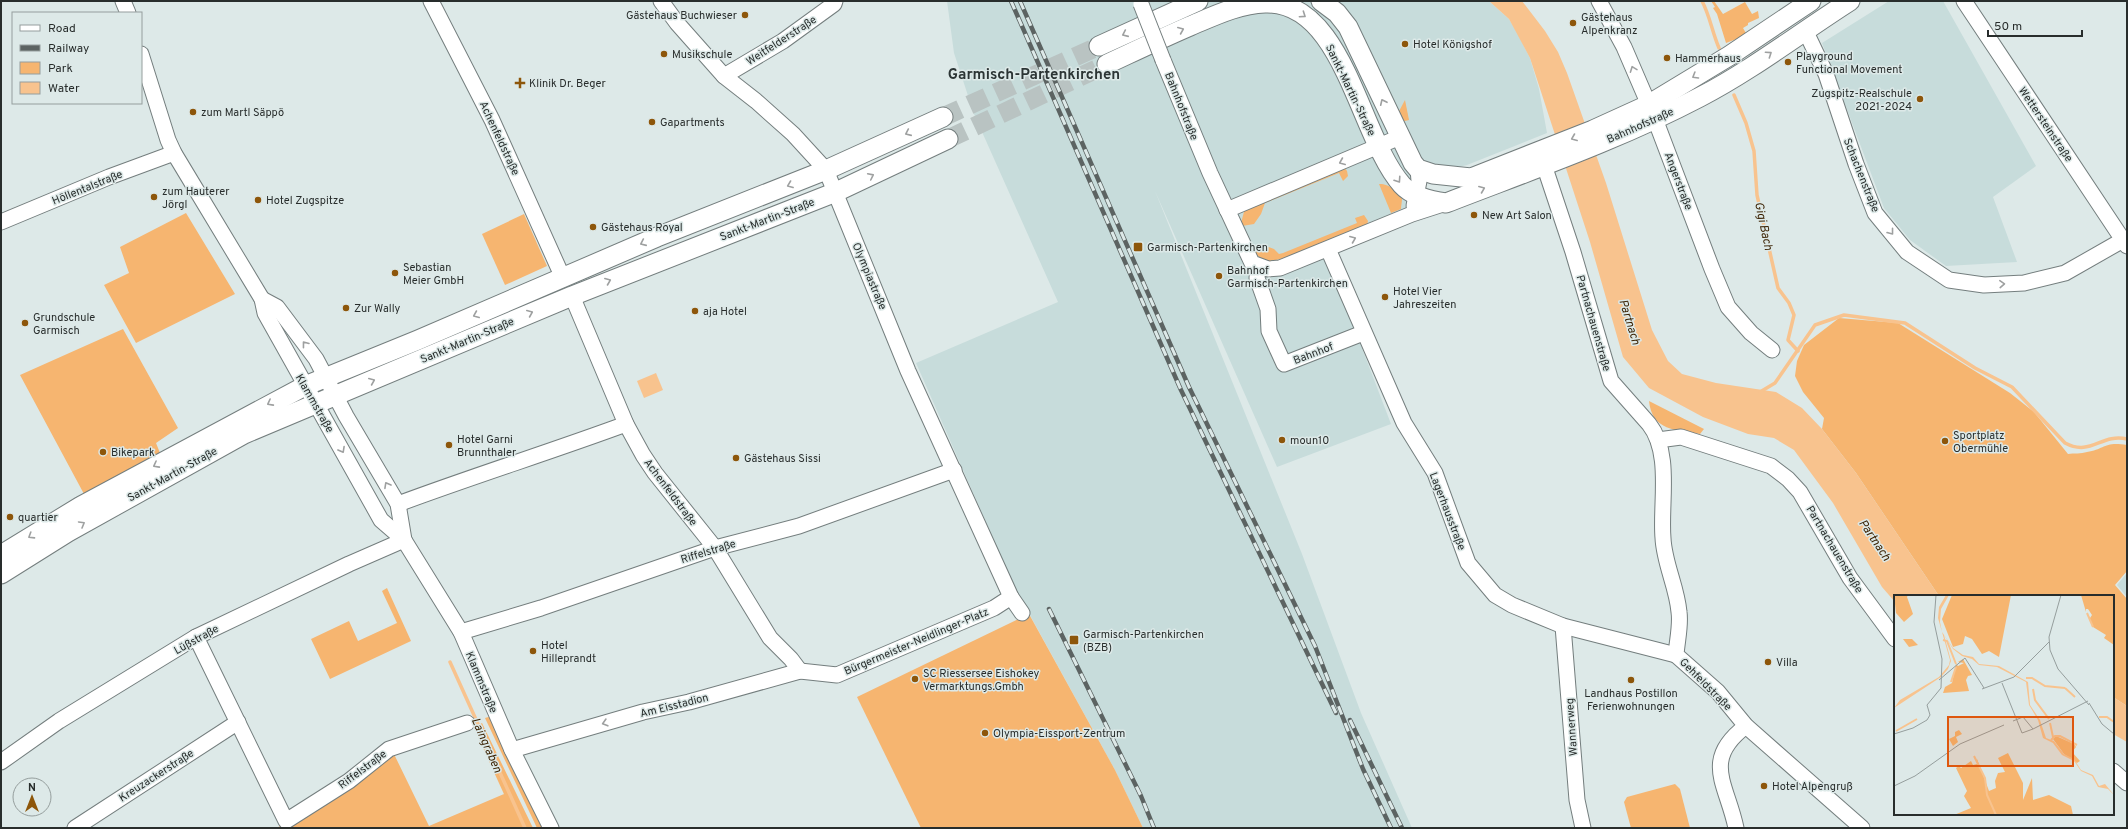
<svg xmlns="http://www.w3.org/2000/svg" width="2128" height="829" font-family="Overpass,sans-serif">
  <rect width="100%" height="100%" fill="#dde9e8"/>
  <g fill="#c7dcdb">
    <polygon points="947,1 1489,1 1509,19 1518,34 1530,58 1539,89 1547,133 1467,165 1411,178 1411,198 1401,214 1323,246 1391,424 1277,467 1155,191 1302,554 1361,713 1412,828 1143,828 1115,770 1014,586 916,363 1058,302 974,114 954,53"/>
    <polygon points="1889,1 1943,1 2036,166 1993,197 2017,262 1946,266 1910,240 1884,208 1822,43"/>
    <polygon points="2127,573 2127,597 2117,585"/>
  </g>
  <g fill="#f6b570">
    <polygon points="1709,1 1714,1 1723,14 1745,2 1752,14 1758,11 1759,18 1748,23 1748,25 1743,28 1747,35 1726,43 1717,14 1713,8 1715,7 1711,1"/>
    <polygon points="1405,100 1409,120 1401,122 1397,115"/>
    <polygon points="1344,167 1347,171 1348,176 1343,181 1339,173 1265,203 1261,214 1254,224 1242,226 1241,223 1245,208"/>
    <path d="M1379 184C1386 183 1401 191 1402 199 1402 202 1401 206 1401 209L1391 213Z"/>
    <polygon points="186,213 235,294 136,343 104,285 129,273 120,247"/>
    <polygon points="524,214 547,266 505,285 482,234"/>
    <polygon points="1364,215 1368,221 1367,225 1289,257 1267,262 1252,252 1266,246 1274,249 1279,254 1283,253 1357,223 1355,218"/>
    <path d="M1839 318 1898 323 2010 393 2034 412 2068 454C2074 453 2081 454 2087 452 2105 449 2104 441 2127 445V571L2115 585 2127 599V706L2113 697V596H1939L1856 473 1822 429 1824 418 1803 392 1795 376 1797 361 1804 345Z"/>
    <polygon points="123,329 178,428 156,443 160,453 84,494 20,375"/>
    <path d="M1649 401 1704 429 1700 434C1676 430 1652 431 1649 401Z"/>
    <polygon points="387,588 411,641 330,679 311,639 349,621 358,641 397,623 382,591"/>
    <polygon points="1029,614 1115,770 1143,828 921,828 857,697"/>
    <polygon points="492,716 546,828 537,828 485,718"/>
    <polygon points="482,723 533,828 277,828 393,752 429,826 504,794 508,803 474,728"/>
    <polygon points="1675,784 1680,789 1690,828 1631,828 1624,802 1627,797"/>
  </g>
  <g fill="#f8c38e">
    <polygon points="1489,1 1522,1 1545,31 1558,52 1567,73 1606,183 1652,330 1668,361 1682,374 1716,383 1776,392 1802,408 1822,429 1856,473 1939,596 1895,596 1895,602 1882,587 1833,503 1794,450 1774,438 1748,434 1703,417 1649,388 1623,357 1590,242 1530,58 1509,19"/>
    <polygon points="656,373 663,390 644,398 637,381"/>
    <polygon points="2113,697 2127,706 2127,742 2113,734"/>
  </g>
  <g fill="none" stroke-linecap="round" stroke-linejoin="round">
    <g stroke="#f8c38e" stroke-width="3.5">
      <path d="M1702 1C1710 16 1712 32 1719 48"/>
      <polyline points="1734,95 1746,123 1754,151 1757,195 1778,288 1789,303 1794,315 1788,340 1798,351"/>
      <path d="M1760 392 1775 383 1815 325 1844 315 1905 323 1975 368 2012 387 2065 443C2091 457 2101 433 2127 439"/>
      <polyline points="450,662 525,828"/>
    </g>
    <g stroke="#b9c3c2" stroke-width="19" stroke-dasharray="19 10" stroke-linecap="butt">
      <polyline points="943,117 1099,46"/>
      <polyline points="948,139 1107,64"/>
    </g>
    <defs>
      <g id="minor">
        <polyline points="123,1 128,13"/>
        <polyline points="431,1 492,120 563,278"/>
        <polyline points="1599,1 1624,47 1655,119 1712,269 1728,307 1751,333 1772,350"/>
        <polyline points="1964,1 2127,246"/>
        <polyline points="1805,30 1826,74 1856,164 1875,213 1907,252 1949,280 1984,285 2024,283 2065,273 2123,240"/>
        <polyline points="141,54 168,140 174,153 262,299 265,313 381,520 404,540 461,632 512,750 551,828"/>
        <polyline points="1163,60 1210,173 1252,263 1268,269 1280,268 1412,214 1446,203"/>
        <polyline points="724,76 783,41 834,4 835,1"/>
        <path d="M1541 156 1573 252 1611 381 1649 424C1672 453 1660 504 1663 538 1664 563 1677 587 1679 612 1681 625 1677 641 1676 655L1718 692 1746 726 1862 828"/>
        <polyline points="1414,206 1419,181 1418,169"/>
        <polyline points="1227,210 1400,137"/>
        <polyline points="1,222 109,177 174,153"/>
        <polyline points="1328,249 1404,423 1435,473 1468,563 1495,595 1512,605 1563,626 1676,655"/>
        <polyline points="1258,267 1257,278 1268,309 1269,331 1284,364 1363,333"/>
        <polyline points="572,296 626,424 643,455 655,473 715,548 770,638 791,659 800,671"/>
        <polyline points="262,299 277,307 316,359 346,416 398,504 404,540"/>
        <polyline points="1658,440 1681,437 1771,466 1788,479 1800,492 1850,578 1895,639"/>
        <path d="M398 504C473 476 550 452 626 424"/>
        <polyline points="1011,597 1022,613"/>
        <polyline points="1563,626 1577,800 1583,828"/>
        <polyline points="461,632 541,608 715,548 799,526 954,470"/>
        <polyline points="196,637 286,821 349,781 389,749 467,723"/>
        <polyline points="512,750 643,712 689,702 800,671 837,675 994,608 1011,597 908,371 826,170 793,134 756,101 724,76 677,23 661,1"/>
        <polyline points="1,762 59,721 196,637 349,564 404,540"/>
        <polyline points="2113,771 2127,783"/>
        <polyline points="75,828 238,722"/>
        <path d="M1736 828C1727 784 1701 760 1746 726"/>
      </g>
      <g id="major">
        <polyline points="1321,1 1337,13 1348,27 1413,163 1418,169 1433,174 1471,178 1593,130 1648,105 1729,56 1811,1"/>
        <polyline points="1099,46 1198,1"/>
        <path d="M1107 64C1135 51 1162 38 1190 26 1214 16 1238 4 1265 3 1344 0 1359 137 1402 185 1412 196 1432 201 1446 203 1531 170 1618 140 1700 97 1752 70 1800 33 1850 1"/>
        <polyline points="1,555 81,506 305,386 418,340 657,237 826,170 943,117"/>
        <polyline points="1,574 68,532 244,434 572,296 836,192 948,139"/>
      </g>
    </defs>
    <use href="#minor" stroke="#747e7e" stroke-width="17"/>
    <use href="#major" stroke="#747e7e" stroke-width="21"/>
    <use href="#minor" stroke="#fff" stroke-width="15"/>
    <use href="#major" stroke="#fff" stroke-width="19"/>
    <defs>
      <g id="rail">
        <polyline points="1011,1 1181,390 1336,713"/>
        <polyline points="1020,1 1189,387 1315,646 1363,769 1391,828"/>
        <polyline points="1049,609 1141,796 1154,828"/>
        <polyline points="1350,720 1402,828"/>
      </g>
    </defs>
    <use href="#rail" stroke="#5c6362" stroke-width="4.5"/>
    <use href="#rail" stroke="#dde9e8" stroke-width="3" stroke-dasharray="9" stroke-linecap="butt"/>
    <defs>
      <polyline id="minor-bridge" points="1141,4 1163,60"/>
    </defs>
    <use href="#minor-bridge" stroke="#747e7e" stroke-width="17" stroke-linecap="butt"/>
    <use href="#minor-bridge" stroke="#fff" stroke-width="15"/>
  </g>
  <defs><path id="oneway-chevron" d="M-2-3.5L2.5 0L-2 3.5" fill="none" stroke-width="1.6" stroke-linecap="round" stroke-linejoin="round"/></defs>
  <g stroke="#9ea0a0">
    <use href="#oneway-chevron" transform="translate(1303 15) rotate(34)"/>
    <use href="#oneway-chevron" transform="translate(1181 30) rotate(-23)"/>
    <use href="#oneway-chevron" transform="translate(1125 34) rotate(156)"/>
    <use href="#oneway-chevron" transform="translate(1769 54) rotate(-34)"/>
    <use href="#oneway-chevron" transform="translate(1633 69) rotate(-111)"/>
    <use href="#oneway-chevron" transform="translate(1695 76) rotate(149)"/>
    <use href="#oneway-chevron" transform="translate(1383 102) rotate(-115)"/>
    <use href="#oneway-chevron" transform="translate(908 133) rotate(156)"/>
    <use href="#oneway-chevron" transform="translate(1574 138) rotate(158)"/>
    <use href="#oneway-chevron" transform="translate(1342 162) rotate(157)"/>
    <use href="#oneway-chevron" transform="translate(871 176) rotate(-26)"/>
    <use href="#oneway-chevron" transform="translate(1398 180) rotate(56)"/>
    <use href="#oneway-chevron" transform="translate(790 185) rotate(159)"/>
    <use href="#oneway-chevron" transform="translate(1482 189) rotate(-22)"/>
    <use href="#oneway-chevron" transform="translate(1891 232) rotate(52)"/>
    <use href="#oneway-chevron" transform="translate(1353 239) rotate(-22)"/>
    <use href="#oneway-chevron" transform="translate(643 243) rotate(156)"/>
    <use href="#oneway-chevron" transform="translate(608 281) rotate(-22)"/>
    <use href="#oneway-chevron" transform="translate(2002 284) rotate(-3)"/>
    <use href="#oneway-chevron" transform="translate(530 313) rotate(-23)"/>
    <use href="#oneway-chevron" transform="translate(476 315) rotate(157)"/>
    <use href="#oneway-chevron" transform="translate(305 344) rotate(-128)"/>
    <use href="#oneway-chevron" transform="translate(372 381) rotate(-23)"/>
    <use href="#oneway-chevron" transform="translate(270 403) rotate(152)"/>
    <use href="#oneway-chevron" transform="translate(342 450) rotate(61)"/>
    <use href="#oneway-chevron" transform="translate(156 465) rotate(152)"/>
    <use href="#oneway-chevron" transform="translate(387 485) rotate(-119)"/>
    <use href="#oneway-chevron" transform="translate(82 524) rotate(-30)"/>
    <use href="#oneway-chevron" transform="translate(31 536) rotate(148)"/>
    <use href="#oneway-chevron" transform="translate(605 723) rotate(164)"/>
  </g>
  <g fill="#8d560a" stroke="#dde9e8" stroke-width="1.5">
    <circle cx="745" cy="15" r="4"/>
    <circle cx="1573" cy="23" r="4"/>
    <circle cx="1405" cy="44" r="4"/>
    <circle cx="664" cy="54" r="4"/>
    <circle cx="1667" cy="58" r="4"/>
    <circle cx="1788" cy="62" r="4"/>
    <path d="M518 77h4v4h4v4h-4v4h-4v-4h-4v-4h4z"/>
    <circle cx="1920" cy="99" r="4"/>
    <circle cx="193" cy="112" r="4"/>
    <circle cx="652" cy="122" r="4"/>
    <circle cx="154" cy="197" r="4"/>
    <circle cx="258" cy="200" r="4"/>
    <circle cx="1474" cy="215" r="4"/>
    <circle cx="593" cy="227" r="4"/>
    <rect x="1133" y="242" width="10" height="10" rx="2"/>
    <circle cx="395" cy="273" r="4"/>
    <circle cx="1219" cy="276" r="4"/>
    <circle cx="1385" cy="297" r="4"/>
    <circle cx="346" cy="308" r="4"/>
    <circle cx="695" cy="311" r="4"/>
    <circle cx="25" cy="323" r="4"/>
    <circle cx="1282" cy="440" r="4"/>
    <circle cx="1945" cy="441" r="4"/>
    <circle cx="449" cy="445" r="4"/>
    <circle cx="103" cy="452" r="4"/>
    <circle cx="736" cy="458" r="4"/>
    <circle cx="10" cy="517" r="4"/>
    <rect x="1069" y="635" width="10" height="10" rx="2"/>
    <circle cx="533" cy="651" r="4"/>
    <circle cx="1768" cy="662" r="4"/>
    <circle cx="915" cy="679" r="4"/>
    <circle cx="1631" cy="680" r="4"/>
    <circle cx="985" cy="733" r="4"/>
    <circle cx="1764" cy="786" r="4"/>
  </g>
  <g text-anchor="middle" stroke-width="3" stroke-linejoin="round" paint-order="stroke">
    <g font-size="11" fill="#282d2c" stroke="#dde9e8" text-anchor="start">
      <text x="737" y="19" text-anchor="end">Gästehaus Buchwieser</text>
      <text x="1581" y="21">Gästehaus<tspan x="1581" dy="13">Alpenkranz</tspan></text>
      <text x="1413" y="48">Hotel Königshof</text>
      <text x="672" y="58">Musikschule</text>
      <text x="1796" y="60">Playground<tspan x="1796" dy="13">Functional Movement</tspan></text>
      <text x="1675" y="62">Hammerhaus</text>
      <text x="529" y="87">Klinik Dr. Beger</text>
      <text x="1912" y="97" text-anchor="end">Zugspitz-Realschule<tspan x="1912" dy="13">2021-2024</tspan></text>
      <text x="201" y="116">zum Martl Säppö</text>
      <text x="660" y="126">Gapartments</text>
      <text x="162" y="195">zum Hauterer<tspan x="162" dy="13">Jörgl</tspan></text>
      <text x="266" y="204">Hotel Zugspitze</text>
      <text x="1482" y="219">New Art Salon</text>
      <text x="601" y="231">Gästehaus Royal</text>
      <text x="1147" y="251">Garmisch-Partenkirchen</text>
      <text x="403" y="271">Sebastian<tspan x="403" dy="13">Meier GmbH</tspan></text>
      <text x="1227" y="274">Bahnhof<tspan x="1227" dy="13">Garmisch-Partenkirchen</tspan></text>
      <text x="1393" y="295">Hotel Vier<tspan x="1393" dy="13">Jahreszeiten</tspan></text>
      <text x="354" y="312">Zur Wally</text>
      <text x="703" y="315">aja Hotel</text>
      <text x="33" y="321">Grundschule<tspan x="33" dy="13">Garmisch</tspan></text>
      <text x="1953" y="439">Sportplatz<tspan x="1953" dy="13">Obermühle</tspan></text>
      <text x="457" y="443">Hotel Garni<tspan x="457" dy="13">Brunnthaler</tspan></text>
      <text x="1290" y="444">moun10</text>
      <text x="111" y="456">Bikepark</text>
      <text x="744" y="462">Gästehaus Sissi</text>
      <text x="18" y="521">quartier</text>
      <text x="1083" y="638">Garmisch-Partenkirchen<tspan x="1083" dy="13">(BZB)</tspan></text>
      <text x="541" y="649">Hotel<tspan x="541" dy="13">Hilleprandt</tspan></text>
      <text x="1776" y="666">Villa</text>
      <text x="923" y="677">SC Riessersee Eishokey<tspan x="923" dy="13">Vermarktungs.Gmbh</tspan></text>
      <text x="1631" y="697" text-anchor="middle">Landhaus Postillon<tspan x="1631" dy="13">Ferienwohnungen</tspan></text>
      <text x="993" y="737">Olympia-Eissport-Zentrum</text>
      <text x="1772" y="790">Hotel Alpengruß</text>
    </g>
    <g font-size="11" fill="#282d2c" stroke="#dde9e8">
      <text transform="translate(781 40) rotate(-33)" y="4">Weitfelderstraße</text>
      <text transform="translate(1351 90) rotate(64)" y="4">Sankt-Martin-Straße</text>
      <text transform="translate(1182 106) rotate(68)" y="4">Bahnhofstraße</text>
      <text transform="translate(2046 124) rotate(56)" y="4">Wettersteinstraße</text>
      <text transform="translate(1640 125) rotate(-24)" y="4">Bahnhofstraße</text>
      <text transform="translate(500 138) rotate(65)" y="4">Achenfeldstraße</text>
      <text transform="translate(1862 175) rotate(68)" y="4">Schachenstraße</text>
      <text transform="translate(1679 181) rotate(69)" y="4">Angerstraße</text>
      <text transform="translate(87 187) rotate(-22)" y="4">Höllentalstraße</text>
      <text transform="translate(767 219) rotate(-21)" y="4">Sankt-Martin-Straße</text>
      <text transform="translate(870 276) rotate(67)" y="4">Olympiastraße</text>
      <text transform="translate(1594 323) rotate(74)" y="4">Partnachauenstraße</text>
      <text transform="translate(467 340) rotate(-23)" y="4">Sankt-Martin-Straße</text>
      <text transform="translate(1313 353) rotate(-21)" y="4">Bahnhof</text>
      <text transform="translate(315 403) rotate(60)" y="4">Klammstraße</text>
      <text transform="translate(172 474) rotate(-29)" y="4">Sankt-Martin-Straße</text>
      <text transform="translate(671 492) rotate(53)" y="4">Achenfeldstraße</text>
      <text transform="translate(1448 511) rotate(69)" y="4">Lagerhausstraße</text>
      <text transform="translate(1835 549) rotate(59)" y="4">Partnachauenstraße</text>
      <text transform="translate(708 551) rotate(-17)" y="4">Riffelstraße</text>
      <text transform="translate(196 639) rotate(-29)" y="4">Lüßstraße</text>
      <text transform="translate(916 641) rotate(-23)" y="4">Bürgermeister-Neidlinger-Platz</text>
      <text transform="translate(482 682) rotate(67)" y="4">Klammstraße</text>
      <text transform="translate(1706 684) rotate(45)" y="4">Gehfeldstraße</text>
      <text transform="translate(674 705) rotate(-14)" y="4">Am Eisstadion</text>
      <text transform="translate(1571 727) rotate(-94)" y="4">Wannerweg</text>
      <text transform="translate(362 769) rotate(-37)" y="4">Riffelstraße</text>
      <text transform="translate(156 775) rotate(-33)" y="4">Kreuzackerstraße</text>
    </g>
    <g font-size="12" font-style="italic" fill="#3c2304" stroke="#dde9e8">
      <text transform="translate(1764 226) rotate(78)" y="4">Gigi Bach</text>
      <text transform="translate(1630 322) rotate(73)" y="4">Partnach</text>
      <text transform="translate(1875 540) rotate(56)" y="4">Partnach</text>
      <text transform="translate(487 745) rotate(66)" y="4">Laingraben</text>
    </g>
    <g font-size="15" font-weight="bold" fill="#2c3535" stroke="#dde9e8">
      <text x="1034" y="79">Garmisch-Partenkirchen</text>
    </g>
  </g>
  <g transform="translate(1894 595)">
    <rect width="220" height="220" fill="#dde9e8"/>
    <path d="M0 0H14L13 2 19 19 10 27 2 18ZM58 0H117L105 62 95 56 88 59 78 44 71 41 69 49 59 52 48 24ZM187 0H220V50L210 43 212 40 199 32 193 18 196 23 198 20 194 14H192V17ZM9 44H18L24 50 15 52ZM69 64 78 80 74 81 72 85 75 96 49 98 51 92 58 88 62 69 64 71 70 68 64 67ZM65 135 68 139 62 142 64 147 59 151 55 144 61 141V137ZM162 141 180 149 182 152 178 157 186 166 183 168 170 159 159 144ZM114 158 129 188V205L138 183 139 205 155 200 177 211 179 220H60L77 213 70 201 73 196 62 173 65 171 67 173 77 166 79 170 83 169V164L95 196 102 193 101 186 104 178 111 177 104 163Z" fill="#f6b570"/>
    <path d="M52 0H55L47 14 46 27 48 37 59 53 69 60 79 62 85 69 105 71 134 87 136 110 146 125 152 143 160 146 170 159 180 164 187 175 199 180 205 191 211 189 220 200 214 194 204 192 198 181 187 176 180 166 168 160 159 148 149 143 144 125 135 110 132 87 103 72 85 70 78 64 68 61 59 54 50 40 57 66 54 74 47 82 0 113 6 105 45 82 55 70 56 65 44 23 45 12Z" fill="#f8c38e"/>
    <path fill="none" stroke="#f8c38e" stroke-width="2" d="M193 18 199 32M49 45 53 46 62 69M132 83H138L151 91 171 93M57 87 62 72M171 93 181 102M139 94 141 105 155 124M205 122H213L220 127M156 128 159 142M2 136 23 124M157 145 161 141H166L183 150M80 161 91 183 93 200 102 220"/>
    <path fill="none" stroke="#959e9d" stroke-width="1" d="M167 0 155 42 156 55 164 74 195 110M45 85 71 63 90 93M108 88 128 138 139 134M88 94 120 82 155 47M195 108 208 129 220 139M119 126 129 122 139 134 194 106M0 139 19 133 33 125 36 120 33 110 47 93 48 64 40 27 42 0M0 191 21 181 66 149 110 130"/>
    <path fill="#de570e" fill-opacity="0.15" stroke="#de570e" stroke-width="2" d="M54 122H179V171H54Z"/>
    <rect width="220" height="220" fill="none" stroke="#282d2c" stroke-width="2"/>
  </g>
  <rect width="2128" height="829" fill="none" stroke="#282d2c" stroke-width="4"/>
  <rect x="12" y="12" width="130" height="92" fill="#dde9e8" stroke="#959e9d"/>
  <rect x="20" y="25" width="20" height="6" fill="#ffffff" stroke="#959e9d"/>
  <text x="48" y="32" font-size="12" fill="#282d2c">Road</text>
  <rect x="20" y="45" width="20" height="6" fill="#5c6362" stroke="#959e9d"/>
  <text x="48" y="52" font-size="12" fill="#282d2c">Railway</text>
  <rect x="20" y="62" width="20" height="12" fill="#f6b570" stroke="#959e9d"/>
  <text x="48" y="72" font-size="12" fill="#282d2c">Park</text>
  <rect x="20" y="82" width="20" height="12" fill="#f8c38e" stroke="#959e9d"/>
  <text x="48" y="92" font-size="12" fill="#282d2c">Water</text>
  <g transform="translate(32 797)"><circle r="19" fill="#dde9e8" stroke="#959e9d"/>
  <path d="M0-3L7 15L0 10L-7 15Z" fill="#8d560a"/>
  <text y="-6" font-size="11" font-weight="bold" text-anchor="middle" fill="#282d2c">N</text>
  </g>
  <path d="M1988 30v6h94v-6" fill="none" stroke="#282d2c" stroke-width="2"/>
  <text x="1994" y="30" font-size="12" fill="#282d2c" stroke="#dde9e8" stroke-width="3" paint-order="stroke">50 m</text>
</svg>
